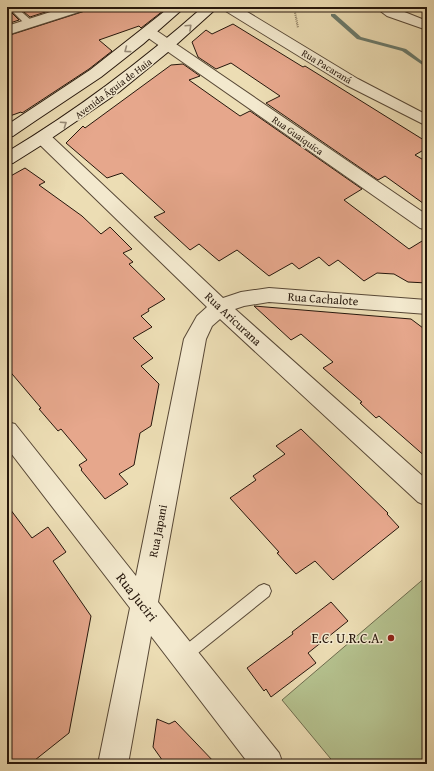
<svg xmlns="http://www.w3.org/2000/svg" width="434" height="771" font-family="'Gentium Book Plus',serif">
  <rect width="100%" height="100%" fill="#ecddb4"/>
  <filter id="stains"><feTurbulence type="fractalNoise" baseFrequency=".005" numOctaves="4"/><feColorMatrix values="0 0 0 0 .2 0 0 0 0 .09 0 0 0 0 .02 0 0 0 .5 -.17"/></filter>
  <radialGradient id="worn" r=".72"><stop offset=".6" stop-color="#630" stop-opacity="0"/><stop offset="1" stop-color="#630" stop-opacity=".3"/></radialGradient>
  <polygon fill="#b5c28f" stroke="#6e6c4e" points="427,576 427,764 335,764 282,700"/>
  <g fill="none" stroke-linecap="round" stroke-linejoin="round">
    <polygon fill="#6b7a6b" fill-rule="evenodd" points="331,14 335,14 361,37 406,49 427,65 427,68 402,51 357,39 331,16"/>
  </g>
  <g fill="#e6a78c" stroke="#26170c">
    <polygon points="18,7 61,7 30,17"/>
    <polygon points="88,7 168,7 141,28 139,26 99,40 112,51 89,69 22,113 21,112 7,117 7,36 85,11"/>
    <polygon points="7,8 19,20 7,24"/>
    <polygon points="233,24 303,67 305,66 427,142 427,148 415,155 427,162 427,206 385,176 378,180 266,103 280,96 231,63 216,69 198,57 192,42 206,30 212,34"/>
    <polygon points="183,64 200,76 189,80 240,116 250,111 362,189 344,200 409,249 427,238 427,283 408,282 394,274 377,273 364,281 338,260 329,266 319,257 299,269 292,263 269,276 237,250 219,261 199,244 190,250 154,217 165,212 122,173 107,178 66,143 83,126 85,128 171,65"/>
    <polygon points="25,168 45,182 39,185 82,216 101,234 110,227 132,249 123,253 133,262 129,264 165,299 148,309 149,311 141,316 152,327 133,338 153,358 141,366 159,384 151,426 140,433 134,465 119,474 128,484 105,499 81,470 82,469 79,465 87,460 61,429 58,431 39,409 41,408 7,368 7,178"/>
    <polygon points="254,306 411,319 427,331 427,458 379,416 376,418 360,403 362,402 323,368 333,362 301,334 291,340"/>
    <polygon points="301,429 388,513 387,514 399,527 333,580 315,561 296,574 277,553 279,552 230,498 256,480 253,476 285,454 276,446"/>
    <polygon points="7,505 32,538 48,527 66,552 53,561 91,616 69,733 30,764 14,764 7,753"/>
    <polygon points="331,602 348,621 308,653 316,663 271,697 266,689 264,691 247,668 293,634 292,632"/>
    <polygon points="157,719 169,724 175,721 216,764 165,764 153,747"/>
  </g>
  <g fill="none" stroke-linecap="round" stroke-linejoin="round">
    <defs>
      <g id="lane">
        <polygon points="8,7 16,7 32,21 32,25 26,25"/>
        <polygon points="264,584 269,586 271,591 269,596 188,661 183,663 178,661 175,656 178,651 259,586"/>
      </g>
      <g id="street">
        <polygon points="66,7 87,7 85,10 7,35 7,26"/>
        <polygon points="222,7 239,7 358,79 427,115 427,126 346,85 224,10"/>
        <polygon points="375,7 392,7 427,21 427,30 387,16"/>
        <polygon points="149,28 154,29 427,215 427,230 420,228 144,35 142,32 144,29"/>
        <polygon points="43,133 49,134 223,298 241,292 269,288 427,300 427,314 269,302 244,306 235,309 427,480 427,506 418,502 220,319 212,326 206,339 158,602 279,753 283,764 249,764 151,636 128,764 98,764 130,608 7,448 7,422 15,424 136,576 184,339 197,316 207,307 37,142 35,138 37,134"/>
      </g>
      <g id="secondary">
        <polygon points="170,7 185,7 143,44 101,77 35,121 13,136 7,137 7,125 90,70"/>
        <path d="M203 7H218L168 52 119 92 40 146 13 163 7 164V152C77 110 142 61 203 7Z"/>
      </g>
    </defs>
    <use href="#lane" stroke="#584836" stroke-width="2"/>
    <use href="#street" stroke="#584836" stroke-width="2"/>
    <use href="#secondary" stroke="#26170c" stroke-width="2"/>
    <polyline stroke="#26170c" stroke-width="2" stroke-dasharray="0.5 1.5" stroke-linecap="butt" points="294,7 298,28"/>
    <use href="#lane" fill="#f3e9ce" fill-rule="evenodd"/>
    <use href="#street" fill="#f3e9ce" fill-rule="evenodd"/>
    <use href="#secondary" fill="#f3e9ce" fill-rule="evenodd"/>
  </g>
  <defs><path id="oneway-chevron" d="M-2-3.5L2.5 0L-2 3.5" fill="none" stroke-width="1.6" stroke-linecap="round" stroke-linejoin="round"/></defs>
  <g stroke="#978a77">
    <use href="#oneway-chevron" transform="translate(189 27) rotate(-43)"/>
    <use href="#oneway-chevron" transform="translate(127 50) rotate(143)"/>
    <use href="#oneway-chevron" transform="translate(64 124) rotate(-34)"/>
  </g>
  <circle fill="#8f2418" stroke="#f3e9ce" stroke-width="1.5" cx="391" cy="638" r="4"/>
  <g text-anchor="middle" stroke-width="3" stroke-linejoin="round" paint-order="stroke">
    <g font-size="10" fill="#26170c" stroke="#f3e9ce">
      <text transform="translate(327 66) rotate(31)" y="4">Rua Pacaraná</text>
      <text transform="translate(113 88) rotate(-37)" y="4">Avenida Águia de Haia</text>
      <text transform="translate(298 135) rotate(35)" y="4">Rua Guaiquica</text>
    </g>
    <g font-size="12" fill="#26170c" stroke="#f3e9ce">
      <text transform="translate(323 299) rotate(4)" y="4">Rua Cachalote</text>
      <text transform="translate(233 319) rotate(43)" y="4">Rua Aricurana</text>
      <text transform="translate(158 531) rotate(-79)" y="4">Rua Japani</text>
    </g>
    <g font-size="14" fill="#26170c" stroke="#f3e9ce">
      <text transform="translate(137 597) rotate(52)" y="5">Rua Juciri</text>
    </g>
    <g font-size="14" fill="#26170c" stroke="#f3e9ce" text-anchor="end">
      <text x="383" y="643">E.C. U.R.C.A.</text>
    </g>
  </g>
  <rect width="434" height="771" fill="none" stroke="#ecddb4" stroke-width="24"/>
  <rect x="8" y="8" width="418" height="755" fill="none" stroke="#26170c" stroke-width="2"/>
  <rect x="12" y="12" width="410" height="747" fill="none" stroke="#26170c"/>
  <rect width="100%" height="100%" filter="url(#stains)"/>
  <rect width="100%" height="100%" fill="url(#worn)"/>
</svg>
